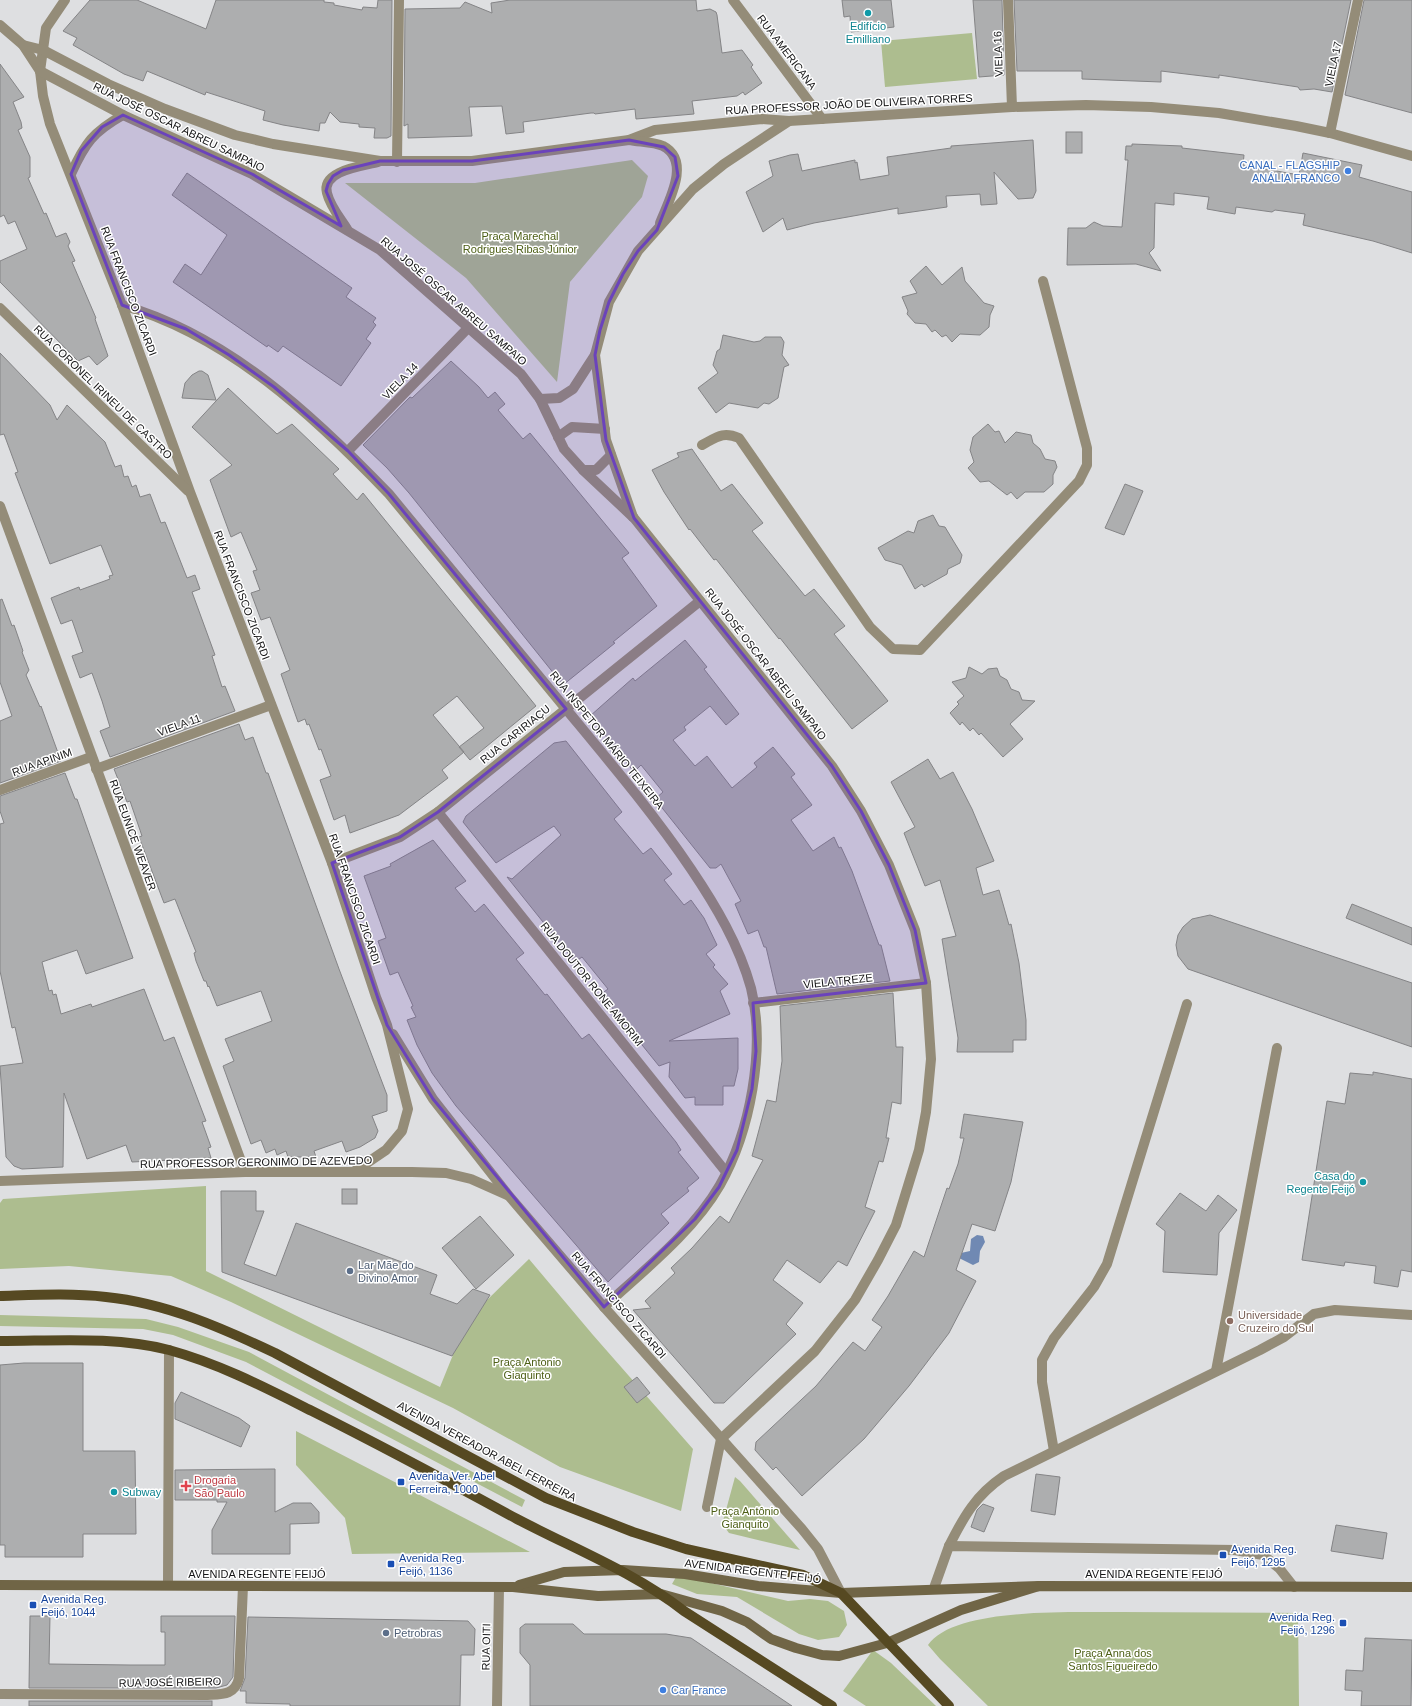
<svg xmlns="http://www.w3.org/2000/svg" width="1412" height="1706" font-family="Arial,sans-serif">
  <rect width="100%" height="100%" fill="#dedfe1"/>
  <g fill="#adbd8f">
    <polygon points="972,33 977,79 885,87 881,41"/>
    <polygon points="632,160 648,176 642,197 570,282 557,382 466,278 345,183 475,183"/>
    <polygon points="206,1186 206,1271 440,1387 459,1340 483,1304 529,1259 593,1335 693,1449 681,1511 560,1467 453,1408 231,1302 171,1276 69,1266 0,1269 0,1203 3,1199"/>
    <polygon points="0,1315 146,1319 178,1327 249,1352 525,1500 522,1507 246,1362 173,1335 143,1329 0,1326"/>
    <polygon points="296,1431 530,1552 352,1554 345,1518 296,1465"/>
    <polygon points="735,1477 740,1481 800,1550 729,1533 723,1525 723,1521"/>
    <polygon points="676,1577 698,1580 788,1601 810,1599 828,1601 844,1611 847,1625 839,1637 818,1640 799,1634 737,1597 697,1594 672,1584"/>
    <path d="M1120 1612 1298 1613 1299 1706H988L940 1659 928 1645C955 1606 1076 1613 1120 1612Z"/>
    <polygon points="873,1650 891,1663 936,1706 866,1706 843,1691"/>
  </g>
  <polygon fill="#7089b3" points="977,1235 983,1236 985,1242 980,1251 979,1262 973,1265 959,1258 961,1253 970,1251 971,1239"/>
  <g fill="#adaeaf" stroke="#848486">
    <polygon points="90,0 137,0 206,29 216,0 324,0 324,2 334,3 334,5 362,10 363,7 377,8 378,0 392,0 391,136 387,138 374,138 375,128 359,127 359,124 340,122 330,112 325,123 320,123 319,131 283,125 263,120 265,111 206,92 205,95 147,71 143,81 124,74 73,45 77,38 63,31"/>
    <polygon points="510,0 696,0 697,11 710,9 716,12 717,15 722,53 742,50 753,65 751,67 762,83 745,95 743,92 737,96 692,101 694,114 636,119 635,109 595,114 594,113 591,113 523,122 524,132 506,134 502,106 469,107 472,136 408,138 408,124 404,126 405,9 460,8 465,2 492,13 491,3"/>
    <polygon points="842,0 891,0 894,27 851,32 850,16 844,17"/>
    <polygon points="973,0 1002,0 1004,75 979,77"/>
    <polygon points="1014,0 1351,0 1332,92 1314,89 1300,90 1298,87 1219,75 1219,78 1161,71 1161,82 1082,79 1082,71 1017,71"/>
    <polygon points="1364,0 1412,0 1412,113 1345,95"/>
    <polygon points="0,64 24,97 13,102 21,122 22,128 18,130 30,157 30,177 28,178 44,214 46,213 56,237 66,233 70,242 68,246 75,261 72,262 96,318 95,319 108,356 97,365 89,356 78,361 0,282 0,261 27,249 15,221 8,224 4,215 0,217"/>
    <rect x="1066" y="132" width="16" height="21"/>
    <polygon points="1033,140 1036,191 1033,198 1018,199 994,172 997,204 981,205 980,194 946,196 947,207 898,214 898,208 814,223 787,230 783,218 763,232 746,192 773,176 769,161 790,155 798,154 802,171 855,160 855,163 857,162 860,180 889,175 887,157 951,148 951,146"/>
    <polygon points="1132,144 1182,146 1182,148 1244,155 1243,165 1299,175 1303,153 1362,165 1359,177 1412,192 1412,253 1373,241 1303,225 1305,214 1275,210 1272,212 1236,207 1235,214 1207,209 1209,197 1174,193 1174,205 1155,203 1154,248 1149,253 1161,271 1136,264 1067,265 1068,228 1086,228 1094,222 1103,226 1122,227 1128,160 1125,160 1126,146 1132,146"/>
    <polygon points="187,173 352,288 346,297 376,318 373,322 376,325 366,339 371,343 341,386 283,346 278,352 268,345 267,347 173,282 185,264 201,275 227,235 172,195"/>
    <polygon points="926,266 942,285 962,267 965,281 984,303 994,306 990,315 989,327 980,335 960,334 952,342 946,335 942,337 935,330 932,332 926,324 915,323 907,314 908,311 902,297 917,293 910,281"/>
    <polygon points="723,335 754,342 760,341 765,337 781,337 784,342 782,355 789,365 784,367 778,398 769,404 764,403 758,408 729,403 716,413 698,388 718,373 713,365 717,351 720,349"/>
    <polygon points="0,353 50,405 57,420 67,405 105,442 115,467 121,465 124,477 128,476 132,487 136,485 140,497 150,494 161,523 165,522 187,578 195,575 200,589 192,592 215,655 212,656 222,687 225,686 235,711 110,757 100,731 110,727 102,701 92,673 80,678 72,656 83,652 72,620 61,624 51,598 79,587 80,590 110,579 109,576 113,575 101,545 50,564 15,473 18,472 4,434 0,435"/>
    <polygon points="451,361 479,387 488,398 495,392 505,404 498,410 523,439 530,433 629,553 622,558 657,606 613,642 615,643 563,685 409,493 387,468 363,445 410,397 412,398"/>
    <polygon points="199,371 202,371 208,375 216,400 182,398 185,383 192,375"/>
    <polygon points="228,388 277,434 292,424 339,469 333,474 357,500 363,493 536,706 470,760 459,747 484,728 457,696 433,715 464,752 442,770 448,778 399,815 350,833 345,815 334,820 320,780 331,776 321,749 319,750 309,724 307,725 305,719 298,722 281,674 290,670 270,617 261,620 251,593 260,590 253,571 257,570 241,532 231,537 210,480 232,465 192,427"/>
    <polygon points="988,424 995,432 999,431 1005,443 1016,432 1031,435 1033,443 1040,449 1045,459 1055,461 1057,467 1053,475 1053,484 1044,492 1025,492 1017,499 1011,492 1007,495 989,481 980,482 968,468 974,462 970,450 973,437"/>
    <polygon points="692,449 721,491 732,484 763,523 752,531 805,596 814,589 845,626 834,634 888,701 852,729 780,638 779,639 716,559 714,560 690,529 689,530 664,492 652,470 679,457 677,453"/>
    <polygon points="1125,484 1143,491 1124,535 1105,528"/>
    <polygon points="933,515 939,526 945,527 954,542 962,555 960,563 948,569 947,574 924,587 922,584 915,589 902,565 885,560 878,548 908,531 914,533 918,521"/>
    <polygon points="2,599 12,626 14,625 23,651 22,652 29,670 26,675 40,707 41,706 61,761 0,783 0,721 12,716 0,682 0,600"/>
    <polygon points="685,640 707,667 704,669 739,714 726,725 710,706 684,727 686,730 673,740 695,766 707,756 732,788 757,767 754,763 773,747 795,774 791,777 812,805 791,820 813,851 834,837 839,848 841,847 852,871 879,945 881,945 890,981 777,994 766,947 764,947 758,930 748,934 735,904 741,901 721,864 716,868 710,868 655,799 663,792 641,765 634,772 590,716 633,678 635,681"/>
    <polygon points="969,667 982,674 988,669 997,668 1000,676 1007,680 1011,689 1019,692 1022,700 1035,701 1010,724 1023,739 1003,757 981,733 979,735 973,728 970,731 962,722 960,725 950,713 959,704 957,702 964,696 952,682 966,678"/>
    <polygon points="239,724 245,740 253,737 266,773 268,773 339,969 387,1095 387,1111 372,1116 378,1131 375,1138 360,1147 346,1152 342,1141 314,1151 316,1157 288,1157 286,1151 277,1155 275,1149 266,1153 261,1140 251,1144 223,1066 234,1061 225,1039 272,1021 261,991 217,1006 209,986 208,987 206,981 204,981 196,961 194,953 196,952 175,899 164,903 139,837 142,836 130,801 127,802 114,769"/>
    <polygon points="566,741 622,812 614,819 643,854 651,848 672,874 664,880 684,905 691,900 704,918 717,945 706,954 715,965 713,967 728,984 720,991 730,1014 669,1041 738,1038 738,1069 734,1086 723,1086 723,1105 695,1105 695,1097 685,1098 669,1077 670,1062 659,1066 601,994 608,989 582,957 575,962 507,877 512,879 561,835 554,826 496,863 463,822 466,816 554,743"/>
    <polygon points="928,759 940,779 953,772 972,809 994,861 976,868 983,895 999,890 1009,925 1011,924 1019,963 1026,1020 1026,1040 1013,1040 1013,1052 957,1052 958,1038 942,939 956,936 940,880 925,886 918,868 904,833 915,827 891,782"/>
    <polygon points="65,773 75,799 77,799 133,958 86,974 77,950 42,962 49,991 52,990 53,995 56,994 61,1014 91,1004 92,1007 144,989 164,1041 174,1037 206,1121 202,1122 211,1147 208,1148 211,1158 132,1162 126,1145 87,1159 64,1093 63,1167 22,1169 14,1166 6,1157 0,1066 23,1063 15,1027 12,1028 0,971 0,824 4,823 0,811 0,796"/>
    <polygon points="433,840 466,881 455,888 475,912 484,904 524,953 516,959 545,995 547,994 582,1039 589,1034 676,1142 681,1150 678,1152 699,1178 687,1188 689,1191 661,1214 669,1223 608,1282 456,1106 432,1073 417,1045 407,1020 416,1017 411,1007 413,1006 398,972 390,975 378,941 386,938 364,876 391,866 390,864"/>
    <polygon points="1352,904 1412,928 1412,945 1346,918"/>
    <polygon points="1210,915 1412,983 1412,1047 1188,969 1178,956 1176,945 1178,935 1183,927 1192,919"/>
    <polygon points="893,993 896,1047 903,1047 901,1104 892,1102 886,1138 889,1138 883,1162 879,1161 865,1207 875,1211 847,1266 838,1261 820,1283 787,1260 773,1280 803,1303 786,1324 796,1334 724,1403 714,1403 633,1310 651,1308 645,1301 675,1273 671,1268 692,1248 720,1216 729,1223 763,1160 752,1156 767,1100 776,1102 782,1061 780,1006"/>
    <polygon points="1373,1072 1412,1079 1412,1272 1401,1270 1398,1287 1374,1283 1376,1266 1345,1262 1344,1266 1302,1260 1327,1101 1345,1104 1350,1073 1373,1075"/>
    <polygon points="964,1114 1023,1122 1011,1182 995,1231 972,1224 956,1270 976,1281 949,1333 909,1386 864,1439 802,1496 776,1467 773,1470 755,1450 756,1442 816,1386 853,1342 865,1351 882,1327 872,1320 888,1296 914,1251 924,1257 947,1188 949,1189 958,1164 964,1138 960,1138"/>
    <rect x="342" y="1189" width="15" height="15"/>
    <polygon points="221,1191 256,1191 256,1211 264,1211 244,1264 276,1276 296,1223 437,1275 430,1294 457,1304 473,1289 490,1295 452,1356 222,1272"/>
    <polygon points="1180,1193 1206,1211 1218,1195 1237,1210 1219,1233 1217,1275 1163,1272 1165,1231 1156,1224"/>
    <polygon points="480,1216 514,1255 476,1289 442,1248"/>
    <polygon points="24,1363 83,1363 83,1451 135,1451 136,1534 83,1534 83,1557 5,1557 5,1545 0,1545 0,1365"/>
    <polygon points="637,1377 650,1393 637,1403 624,1387"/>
    <polygon points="181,1392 239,1418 250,1426 241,1447 175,1419 175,1403"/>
    <polygon points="275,1469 275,1512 293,1503 311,1503 319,1512 319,1523 290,1524 290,1554 212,1554 212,1530 227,1502 217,1502 217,1500 175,1500 175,1470"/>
    <polygon points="1036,1474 1060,1477 1055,1515 1031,1511"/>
    <polygon points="983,1504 994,1508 984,1532 971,1527 977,1510"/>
    <polygon points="1336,1525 1387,1533 1383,1559 1331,1551"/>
    <polygon points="30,1616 50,1616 49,1664 130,1665 165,1665 165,1632 161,1632 161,1616 235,1616 233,1677 227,1685 216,1688 29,1688"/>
    <polygon points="248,1617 468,1621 475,1629 474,1655 461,1655 460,1706 290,1706 290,1704 246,1703 246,1691 240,1691 245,1678"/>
    <polygon points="525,1624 573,1624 584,1634 666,1634 691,1638 792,1706 530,1706 530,1665 520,1653 520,1628"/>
    <polygon points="1365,1638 1412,1640 1411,1706 1361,1706 1362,1691 1345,1690 1346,1670 1363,1671"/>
    <rect x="29" y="1701" width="183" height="5"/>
  </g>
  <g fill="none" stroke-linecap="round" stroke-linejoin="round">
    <g stroke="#948c78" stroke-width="10">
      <path d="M702 445C717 437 723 431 739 438L870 627 893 649 920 650 1079 481 1087 465V448L1043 281"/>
      <polyline points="348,451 469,327"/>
      <polyline points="0,790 91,757"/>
      <polyline points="1216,1371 1277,1048"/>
      <polyline points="1054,1451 1042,1382 1042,1360 1054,1338 1094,1287 1107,1264 1187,1004"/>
      <path d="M949 1546C964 1516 976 1495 1004 1476L1260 1350 1284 1337 1314 1314 1335 1310 1412 1315"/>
      <polyline points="934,1588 949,1546 1235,1550 1263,1555 1279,1568 1294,1587"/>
    </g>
    <g stroke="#948c78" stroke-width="10">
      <polyline points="65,0 46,28 40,71 43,96 50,124 122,305 190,492 332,863 376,997 387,1025 408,1109 402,1131 386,1150 355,1171"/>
      <polyline points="733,0 822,119"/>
      <polyline points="1008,0 1012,107"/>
      <polyline points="0,25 23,45 40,71"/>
      <polyline points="23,45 43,50 108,84 165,109 235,135 273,144 380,161 472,161 629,140 655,130 762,119 789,121 1012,107 1086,105 1151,107 1219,113 1296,126 1330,133 1412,156"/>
      <polyline points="40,71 123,115 252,174 380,250 521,374 540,399 564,449 583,470 634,518 832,766 861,811 889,865 915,930 926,983 931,1059 926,1112 919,1150 896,1225 878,1260 855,1300 815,1351 721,1439 707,1507"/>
      <polyline points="1330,133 1358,0"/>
      <path d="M629 140C640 142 654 142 663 146 692 161 668 202 660 223"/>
      <polyline points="397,162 399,0"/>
      <path d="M71 174C85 143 93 132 123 115"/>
      <path d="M347 229C340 218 330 206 327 193 321 170 364 166 378 162"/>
      <path d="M122 305C229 336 314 416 389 494 448 566 507 638 566 709 609 761 653 813 691 869 716 906 739 945 751 988 766 1049 750 1132 720 1185 693 1232 643 1271 604 1307"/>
      <polyline points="0,308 188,491"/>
      <polyline points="540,399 559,398 573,389 595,355"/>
      <polyline points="558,437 572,427 605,429"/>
      <polyline points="583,470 596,470 611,455"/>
      <polyline points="0,506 245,1172"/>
      <polyline points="633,517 606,440 595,355 609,302 638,251 693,189 724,164 789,121"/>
      <polyline points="96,769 271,705"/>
      <polyline points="438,812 726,1172"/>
      <polyline points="332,863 400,837 438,812 700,601"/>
      <polyline points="753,1003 926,983"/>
      <polyline points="393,1034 433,1099 509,1196 604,1307 802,1529 818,1549 841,1593"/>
      <polyline points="0,1181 245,1172 412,1172 446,1173 471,1179 507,1195"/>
      <polyline points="168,1585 169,1350"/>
      <path d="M0 1694 205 1695C221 1694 235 1696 239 1678L243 1586"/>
      <polyline points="497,1706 499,1588"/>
    </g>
    <g stroke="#706546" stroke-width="10">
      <polyline points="0,1585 513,1587 598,1596 661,1594 722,1611 747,1622 771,1639 796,1648 822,1655 839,1656 887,1643 961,1610 1039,1586"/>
      <polyline points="519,1585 564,1572 623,1570 685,1574 758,1586 841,1593 1039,1586 1412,1587"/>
    </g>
    <g stroke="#564922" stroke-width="10">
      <path d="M0 1296C35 1295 71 1293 106 1297 166 1303 222 1328 275 1353L546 1498 633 1532 686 1549 803 1575 841 1593 949 1706"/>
      <path d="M0 1341C55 1341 115 1336 169 1350 220 1364 266 1388 314 1412 382 1446 449 1482 517 1519 574 1549 632 1571 684 1611L832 1706"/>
    </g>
  </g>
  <path fill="#6b43bb" fill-opacity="0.2" stroke="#6b43bb" stroke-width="3" stroke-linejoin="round" d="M123 115 252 174 341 226 326 191 328 184 333 176 343 170 380 161H472L629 140 664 147 675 157 678 176 657 230 638 251 623 274 609 302 600 330 595 355 606 440 634 518 832 766 861 811 889 865 915 930 926 983 753 1003 756 1051 752 1089 737 1150 719 1187 695 1219 604 1307 433 1099 387 1025 332 863 400 837 438 812 566 709 389 494 348 451 274 387 229 355 186 329 122 305 71 174 81 151 102 127Z"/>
  <g fill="#0f9aa8" stroke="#fff" stroke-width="1.5">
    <circle cx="868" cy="13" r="4"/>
    <circle cx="1363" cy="1182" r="4"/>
    <circle cx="114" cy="1492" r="4"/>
  </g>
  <g fill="#3f7fe0" stroke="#fff" stroke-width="1.5">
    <circle cx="1348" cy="171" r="4"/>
    <circle cx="663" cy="1690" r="4"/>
  </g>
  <g fill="#5c6f8a" stroke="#fff" stroke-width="1.5">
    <circle cx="350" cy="1271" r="4"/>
    <circle cx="386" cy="1633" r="4"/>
  </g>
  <circle fill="#8d6e63" stroke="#fff" stroke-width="1.5" cx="1230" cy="1321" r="4"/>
  <g fill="#1a4fb4" stroke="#fff" stroke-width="1.5">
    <rect x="397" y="1478" width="8" height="8" rx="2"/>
    <rect x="1219" y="1551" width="8" height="8" rx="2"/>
    <rect x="387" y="1560" width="8" height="8" rx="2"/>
    <rect x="29" y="1601" width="8" height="8" rx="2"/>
    <rect x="1339" y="1619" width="8" height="8" rx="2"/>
  </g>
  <path fill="#e0444e" stroke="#fff" stroke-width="1.5" d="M184 1480h4v4h4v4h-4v4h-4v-4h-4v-4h4z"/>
  <g text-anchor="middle" stroke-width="3" stroke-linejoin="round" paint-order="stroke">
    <g font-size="11" fill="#0d838f" stroke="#fff">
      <text x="868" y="30">Edifício<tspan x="868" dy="13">Emilliano</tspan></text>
      <text x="1355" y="1180" text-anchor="end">Casa do<tspan x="1355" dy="13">Regente Feijó</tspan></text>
      <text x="122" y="1496" text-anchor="start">Subway</text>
    </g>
    <g font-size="11" fill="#151516" stroke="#fff">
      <text transform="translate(787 52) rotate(53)" y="4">RUA AMERICANA</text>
      <text transform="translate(998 54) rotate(-92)" y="4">VIELA 16</text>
      <text transform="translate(1333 64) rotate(-78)" y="4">VIELA 17</text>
      <text transform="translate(849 104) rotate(-3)" y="4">RUA PROFESSOR JOÃO DE OLIVEIRA TORRES</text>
      <text transform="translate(179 127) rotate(26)" y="4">RUA JOSÉ OSCAR ABREU SAMPAIO</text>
      <text transform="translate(129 291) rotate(69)" y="4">RUA FRANCISCO ZICARDI</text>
      <text transform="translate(454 301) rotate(41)" y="4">RUA JOSÉ OSCAR ABREU SAMPAIO</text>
      <text transform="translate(400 381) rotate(-46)" y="4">VIELA 14</text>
      <text transform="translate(103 392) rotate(44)" y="4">RUA CORONEL IRINEU DE CASTRO</text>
      <text transform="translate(242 595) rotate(69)" y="4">RUA FRANCISCO ZICARDI</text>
      <text transform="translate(766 664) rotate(52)" y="4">RUA JOSÉ OSCAR ABREU SAMPAIO</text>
      <text transform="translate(179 725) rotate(-20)" y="4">VIELA 11</text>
      <text transform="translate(515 734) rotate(-39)" y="4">RUA CARIRIAÇU</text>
      <text transform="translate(607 740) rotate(51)" y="4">RUA INSPETOR MÁRIO TEIXEIRA</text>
      <text transform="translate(42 762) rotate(-20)" y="4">RUA APINIM</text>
      <text transform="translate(133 835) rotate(70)" y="4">RUA EUNICE WEAVER</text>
      <text transform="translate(355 899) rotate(71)" y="4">RUA FRANCISCO ZICARDI</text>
      <text transform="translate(838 981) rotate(-6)" y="4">VIELA TREZE</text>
      <text transform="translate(592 984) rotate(51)" y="4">RUA DOUTOR RONE AMORIM</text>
      <text transform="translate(256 1162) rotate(-1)" y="4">RUA PROFESSOR GERONIMO DE AZEVEDO</text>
      <text transform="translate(619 1305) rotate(49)" y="4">RUA FRANCISCO ZICARDI</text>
      <text transform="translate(487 1451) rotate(28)" y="4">AVENIDA VEREADOR ABEL FERREIRA</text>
      <text transform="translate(753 1571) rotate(7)" y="4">AVENIDA REGENTE FEIJÓ</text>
      <text x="257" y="1578">AVENIDA REGENTE FEIJÓ</text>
      <text x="1154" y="1578">AVENIDA REGENTE FEIJÓ</text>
      <text transform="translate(486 1647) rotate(-89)" y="4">RUA OITI</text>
      <text transform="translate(170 1682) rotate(-1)" y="4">RUA JOSÉ RIBEIRO</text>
    </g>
    <g font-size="11" fill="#366cbe" stroke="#fff" text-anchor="end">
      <text x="1340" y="169">CANAL - FLAGSHIP<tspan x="1340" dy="13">ANÁLIA FRANCO</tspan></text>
      <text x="671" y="1694" text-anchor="start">Car France</text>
    </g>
    <g font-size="11" fill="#4d5f16" stroke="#fff">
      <text x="520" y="240">Praça Marechal<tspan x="520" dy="13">Rodrigues Ribas Júnior</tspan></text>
      <text x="527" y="1366">Praça Antonio<tspan x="527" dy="13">Giaquinto</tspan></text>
      <text x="745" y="1515">Praça Antônio<tspan x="745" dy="13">Gianquito</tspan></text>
      <text x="1113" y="1657">Praça Anna dos<tspan x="1113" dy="13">Santos Figueiredo</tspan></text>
    </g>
    <g font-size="11" fill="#4e5e75" stroke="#fff" text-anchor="start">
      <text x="358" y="1269">Lar Mãe do<tspan x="358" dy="13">Divino Amor</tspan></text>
      <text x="394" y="1637">Petrobras</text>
    </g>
    <g font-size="11" fill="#785e54" stroke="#fff" text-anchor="start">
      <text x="1238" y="1319">Universidade<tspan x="1238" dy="13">Cruzeiro do Sul</tspan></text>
    </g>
    <g font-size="11" fill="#164399" stroke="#fff" text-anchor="start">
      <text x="409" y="1480">Avenida Ver. Abel<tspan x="409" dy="13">Ferreira, 1000</tspan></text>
      <text x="1231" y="1553">Avenida Reg.<tspan x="1231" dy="13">Feijó, 1295</tspan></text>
      <text x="399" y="1562">Avenida Reg.<tspan x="399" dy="13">Feijó, 1136</tspan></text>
      <text x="41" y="1603">Avenida Reg.<tspan x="41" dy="13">Feijó, 1044</tspan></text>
      <text x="1335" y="1621" text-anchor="end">Avenida Reg.<tspan x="1335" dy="13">Feijó, 1296</tspan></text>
    </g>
    <g font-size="11" fill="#be3a42" stroke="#fff" text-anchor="start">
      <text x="194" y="1484">Drogaria<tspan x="194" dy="13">São Paulo</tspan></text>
    </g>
  </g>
</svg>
